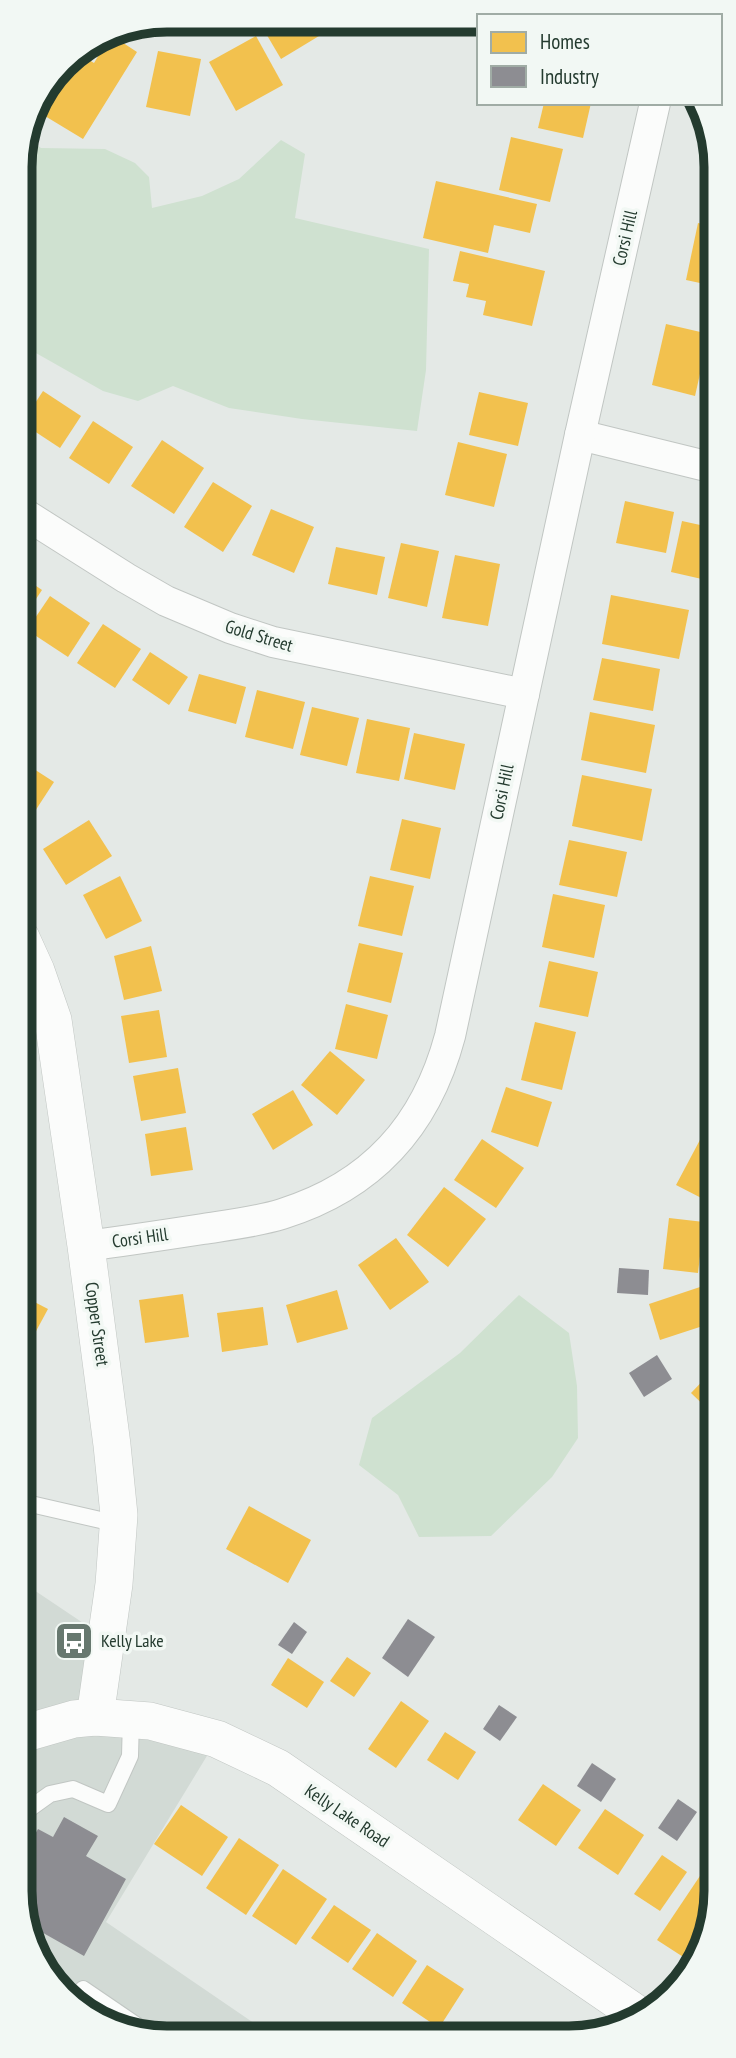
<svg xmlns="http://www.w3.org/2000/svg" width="736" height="2058" font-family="'PT Sans Narrow',sans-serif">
  <rect width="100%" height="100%" fill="#e4e9e6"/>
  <polygon fill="#d2dad5" points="22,1582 104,1637 93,1719 216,1741 106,1922 273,2036 137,2036 62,1995 22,1921"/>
  <g fill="#cfe1d0">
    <polygon points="25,137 41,148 105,149 135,163 149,177 152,208 202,196 239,179 281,140 305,154 295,218 429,249 426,370 417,431 302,419 229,408 173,386 138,401 103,391 20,344 20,156"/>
    <polygon points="519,1295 569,1333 577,1386 578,1438 552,1477 491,1536 419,1537 398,1495 359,1465 372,1418 460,1353"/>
  </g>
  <g fill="#f2c14e">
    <polygon points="258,20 316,20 324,33 281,59"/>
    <polygon points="111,35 137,52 83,139 40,113 78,53 94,63"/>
    <polygon points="256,36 283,85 236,111 209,62"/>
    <polygon points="158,51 201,59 190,116 146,107"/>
    <polygon points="544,103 591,103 583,138 538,128"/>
    <polygon points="511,137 563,149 550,202 499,190"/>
    <polygon points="713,174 714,174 714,213 704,211"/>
    <polygon points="436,181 537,204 530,233 494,225 488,253 423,238"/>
    <polygon points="698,223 714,227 714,286 686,280"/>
    <polygon points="460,251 545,271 532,326 483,315 486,301 466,297 469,284 453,281"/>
    <polygon points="666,324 709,334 695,396 652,385"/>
    <polygon points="713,348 714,348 714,399 701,396"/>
    <polygon points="43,391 81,416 60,448 22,423"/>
    <polygon points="479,392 528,403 518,446 469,435"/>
    <polygon points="93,421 133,447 109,484 69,458"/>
    <polygon points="162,440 204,468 174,514 131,486"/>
    <polygon points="458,442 507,454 494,507 445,495"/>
    <polygon points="213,482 252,506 223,552 184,527"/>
    <polygon points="625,501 674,512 666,553 616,543"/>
    <polygon points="271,509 314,527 294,573 252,555"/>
    <polygon points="682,521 714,528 715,582 671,572"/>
    <polygon points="401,543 439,551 427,607 388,598"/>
    <polygon points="336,547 385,557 377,595 328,584"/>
    <polygon points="455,555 500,564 488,626 442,618"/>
    <polygon points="20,575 42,590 20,623"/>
    <polygon points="611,595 689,610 679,659 602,644"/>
    <polygon points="50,596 90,623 68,657 27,630"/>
    <polygon points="103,624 141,649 115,688 77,663"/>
    <polygon points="150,652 188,677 169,705 132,680"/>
    <polygon points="602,658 660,669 653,711 593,700"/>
    <polygon points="199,674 246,687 236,724 188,711"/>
    <polygon points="257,690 305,702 293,749 245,737"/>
    <polygon points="312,707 359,718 347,766 300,755"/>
    <polygon points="590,712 655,725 646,773 581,760"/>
    <polygon points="367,719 410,728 399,781 356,773"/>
    <polygon points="414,733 465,744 455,790 404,779"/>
    <polygon points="20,760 54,782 26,825 21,821"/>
    <polygon points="582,775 652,789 642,841 572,826"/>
    <polygon points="402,819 441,828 430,879 390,870"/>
    <polygon points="89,820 112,856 66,885 43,849"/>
    <polygon points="569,840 627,852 617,897 559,885"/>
    <polygon points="120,876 142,921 106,939 83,895"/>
    <polygon points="370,876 414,886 402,936 358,926"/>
    <polygon points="553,894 605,905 594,958 542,947"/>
    <polygon points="359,943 403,953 391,1003 347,992"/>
    <polygon points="151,946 162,991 124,1000 114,956"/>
    <polygon points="549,961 598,972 588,1017 539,1007"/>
    <polygon points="346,1004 388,1015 377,1059 335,1049"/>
    <polygon points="159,1010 167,1057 129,1063 121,1016"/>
    <polygon points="535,1022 576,1032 562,1090 521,1080"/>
    <polygon points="330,1051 365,1080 337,1115 301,1085"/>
    <polygon points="178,1068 186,1113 141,1121 133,1076"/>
    <polygon points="506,1087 552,1102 538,1147 491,1132"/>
    <polygon points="293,1090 313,1125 273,1150 252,1114"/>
    <polygon points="186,1127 193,1170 151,1176 145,1134"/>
    <polygon points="701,1138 715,1146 715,1205 676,1185"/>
    <polygon points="482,1139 524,1168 496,1208 454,1180"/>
    <polygon points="21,1159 23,1159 31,1212 21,1214"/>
    <polygon points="444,1187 486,1219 448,1267 407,1235"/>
    <polygon points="669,1218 704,1222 698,1273 663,1269"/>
    <polygon points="396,1238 429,1282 390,1310 358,1265"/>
    <polygon points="703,1286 715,1322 660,1340 649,1304"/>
    <polygon points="337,1290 348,1329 297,1343 286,1305"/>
    <polygon points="183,1294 189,1337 145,1343 139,1300"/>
    <polygon points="21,1295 48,1309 21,1359"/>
    <polygon points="263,1307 268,1345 222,1352 217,1313"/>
    <polygon points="716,1367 716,1417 691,1393"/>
    <polygon points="249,1506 311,1540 288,1583 226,1549"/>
    <polygon points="347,1657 371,1673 354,1697 330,1681"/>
    <polygon points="288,1658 324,1682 307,1708 271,1685"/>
    <polygon points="401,1701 429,1721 396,1768 368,1749"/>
    <polygon points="445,1732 476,1752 458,1780 427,1760"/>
    <polygon points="543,1784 581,1810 556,1846 518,1820"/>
    <polygon points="181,1805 228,1837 202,1876 154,1844"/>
    <polygon points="605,1809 644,1835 618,1875 578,1848"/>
    <polygon points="239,1838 279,1865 246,1915 206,1888"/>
    <polygon points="716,1852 716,1901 691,1962 657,1940"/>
    <polygon points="662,1855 687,1872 660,1911 634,1894"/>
    <polygon points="283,1869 327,1899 296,1945 252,1916"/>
    <polygon points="334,1905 371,1930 348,1963 311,1938"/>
    <polygon points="377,1933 417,1961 393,1997 352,1969"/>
    <polygon points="427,1965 464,1989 439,2028 402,2003"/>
  </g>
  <g fill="#8d8d92">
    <polygon points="619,1268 649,1270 648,1295 617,1293"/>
    <polygon points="657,1355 672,1379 644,1397 629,1373"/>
    <polygon points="408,1619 435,1637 408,1677 382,1658"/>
    <polygon points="294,1622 307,1632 292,1654 278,1645"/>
    <polygon points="499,1705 517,1717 500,1741 483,1729"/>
    <polygon points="592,1763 616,1779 601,1802 577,1786"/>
    <polygon points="678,1799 697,1812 677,1841 658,1828"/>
    <polygon points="64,1817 98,1836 86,1856 126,1879 84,1956 22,1921 22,1857 38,1829 53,1837"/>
  </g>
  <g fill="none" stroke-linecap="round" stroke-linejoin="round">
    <defs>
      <g id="service">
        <polyline points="22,1484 25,1503"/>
        <polyline points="22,1502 118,1524"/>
        <polyline points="22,1814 50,1794 73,1789 108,1804 130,1756 131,1719"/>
        <polyline points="83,1989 152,2036"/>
      </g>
      <g id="minor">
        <polyline points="580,435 714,468"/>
        <polyline points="20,511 126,578 166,601 230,628 273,642 524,694"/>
        <path d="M86 1246C125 1241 164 1235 203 1229 229 1225 256 1222 282 1214 372 1186 426 1126 450 1036L580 435 655 103"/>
      </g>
      <g id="tertiary">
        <polyline points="21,938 36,971 53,1020 86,1246 112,1445 119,1515 114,1584 95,1717"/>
        <polyline points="22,1734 74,1719 95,1717 150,1721 217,1739 278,1768 637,2014"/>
      </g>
    </defs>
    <use href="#service" stroke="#c1c6c3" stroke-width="18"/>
    <use href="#minor" stroke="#c1c6c3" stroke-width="32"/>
    <use href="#tertiary" stroke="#c1c6c3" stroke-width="38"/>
    <use href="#service" stroke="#fbfcfb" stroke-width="16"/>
    <use href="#minor" stroke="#fbfcfb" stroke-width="30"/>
    <use href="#tertiary" stroke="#fbfcfb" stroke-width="37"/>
  </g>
  <defs>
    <symbol id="bus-square" viewBox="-11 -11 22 22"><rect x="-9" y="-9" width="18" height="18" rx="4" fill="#67786f" stroke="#f2f8f4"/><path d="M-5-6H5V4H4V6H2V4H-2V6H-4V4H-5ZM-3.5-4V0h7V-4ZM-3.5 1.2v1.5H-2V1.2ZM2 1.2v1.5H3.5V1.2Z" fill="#fff"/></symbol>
  </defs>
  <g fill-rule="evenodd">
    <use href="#bus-square" x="52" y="1619" width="44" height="44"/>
  </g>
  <g text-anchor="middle" stroke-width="7" stroke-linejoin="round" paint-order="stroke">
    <g font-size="18" fill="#243b2f" stroke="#f2f8f4">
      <text transform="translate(625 238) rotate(-77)" y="6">Corsi Hill</text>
      <text transform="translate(259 636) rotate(17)" y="6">Gold Street</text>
      <text transform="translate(502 792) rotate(-78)" y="6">Corsi Hill</text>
      <text transform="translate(140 1238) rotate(-8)" y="6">Corsi Hill</text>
      <text transform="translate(97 1324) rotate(82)" y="6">Copper Street</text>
      <text transform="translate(347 1816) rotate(34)" y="6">Kelly Lake Road</text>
    </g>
    <g font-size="18" fill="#243b2f" stroke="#f2f8f4" text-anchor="start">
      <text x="101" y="1647">Kelly Lake</text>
    </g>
  </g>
  <path d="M0 0H736V2058H0ZM167 32H569A135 135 0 0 1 704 167V1891A135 135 0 0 1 569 2026H167A135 135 0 0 1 32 1891V167A135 135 0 0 1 167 32Z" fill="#f2f8f4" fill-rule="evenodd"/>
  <path fill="none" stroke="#243b2f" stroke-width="9" d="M167 32H569A135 135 0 0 1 704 167V1891A135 135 0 0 1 569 2026H167A135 135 0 0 1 32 1891V167A135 135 0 0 1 167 32Z"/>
  <rect x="477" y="14" width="245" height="91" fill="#f2f8f4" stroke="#a0aca5" stroke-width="2"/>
  <rect x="491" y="32" width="35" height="21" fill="#f2c14e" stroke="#a0aca5" stroke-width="2"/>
  <text x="540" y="49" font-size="21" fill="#243b2f">Homes</text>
  <rect x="491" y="66" width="35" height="21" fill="#8d8d92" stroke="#a0aca5" stroke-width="2"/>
  <text x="540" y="84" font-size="21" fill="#243b2f">Industry</text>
</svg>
